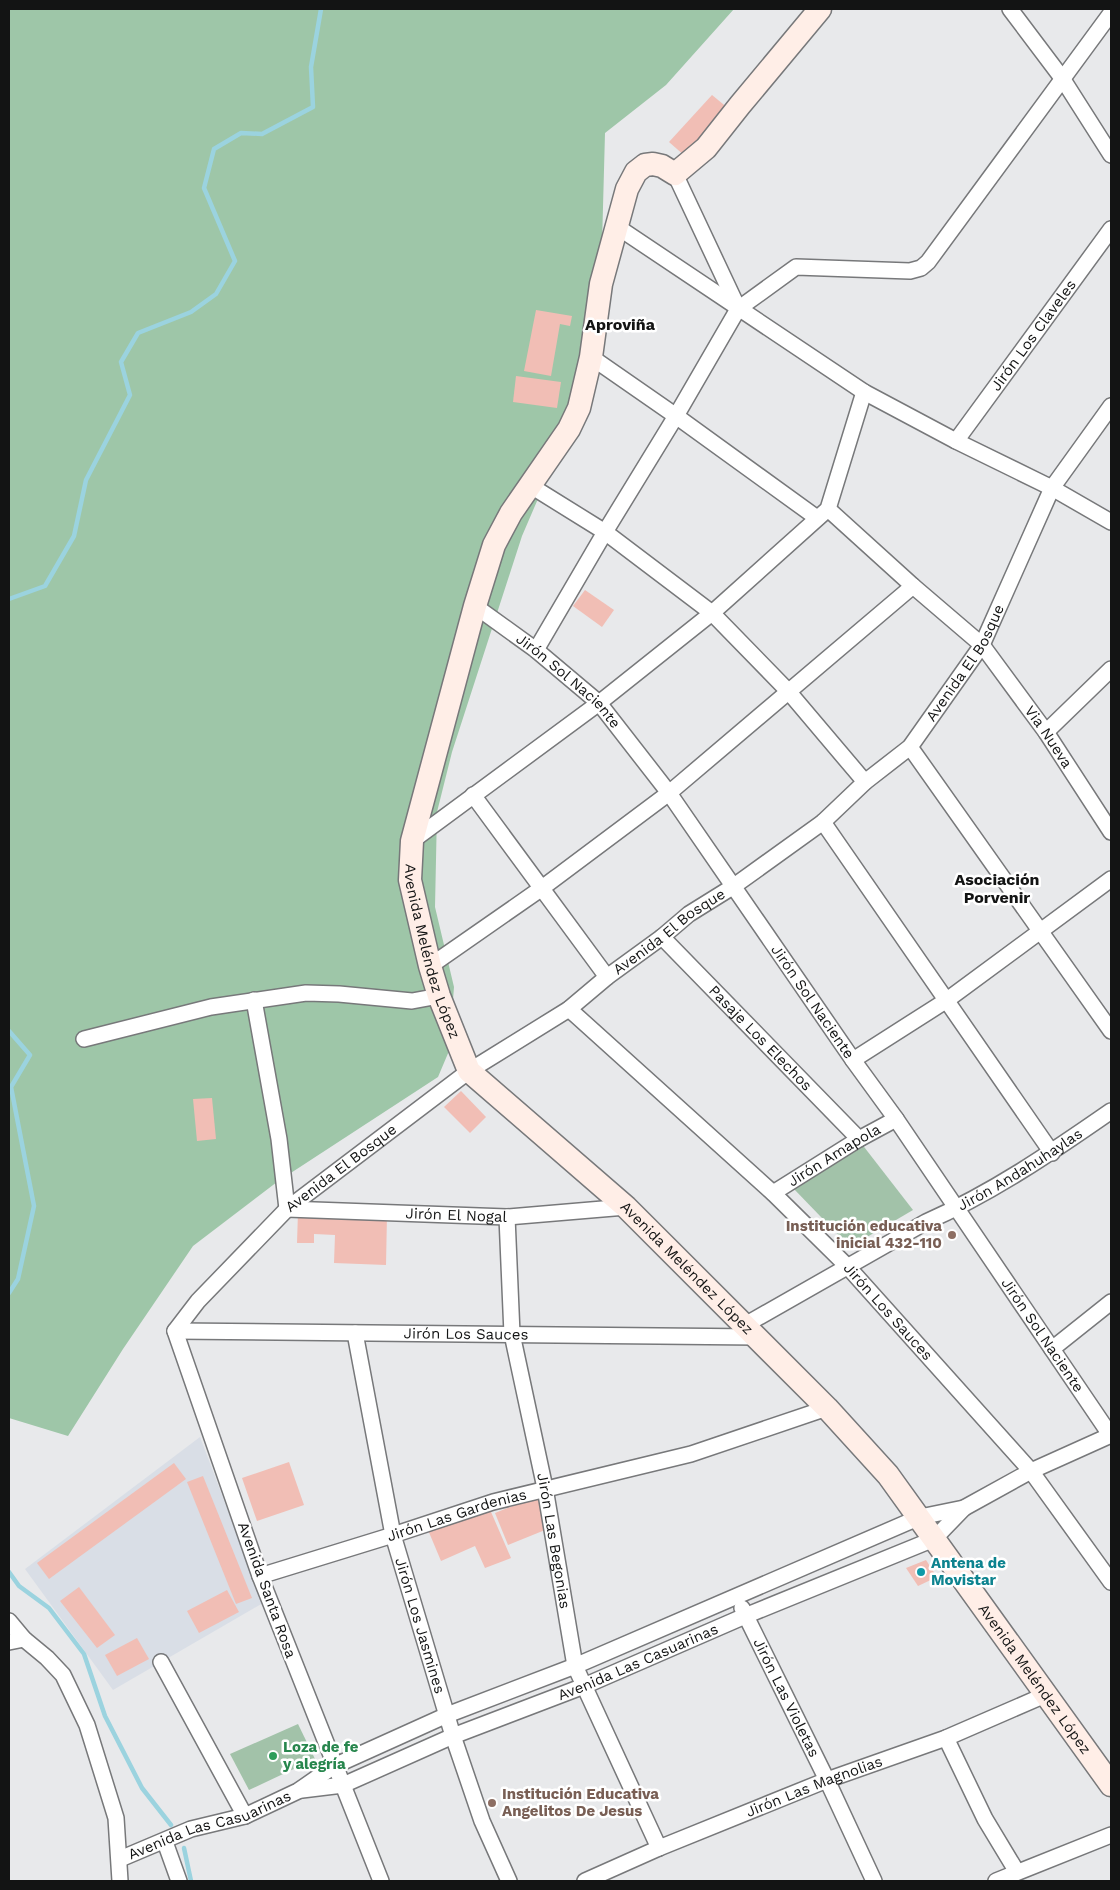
<svg xmlns="http://www.w3.org/2000/svg" width="1120" height="1890" font-family="'Work Sans',sans-serif">
  <rect width="100%" height="100%" fill="#e8e9eb"/>
  <polygon fill="#d9dee6" points="200,1437 263,1603 113,1690 25,1569"/>
  <g fill="#a2c2a9">
    <polygon points="861,1143 913,1210 850,1247 793,1188"/>
    <polygon points="298,1724 315,1759 249,1790 230,1754"/>
  </g>
  <polygon fill="#9ec6a8" points="9,9 734,9 666,85 605,133 602,244 585,351 562,443 522,536 452,752 437,812 435,907 454,987 449,1051 438,1077 277,1182 193,1246 123,1349 68,1436 9,1418"/>
  <g fill="none" stroke-linecap="round" stroke-linejoin="round">
    <g stroke="#9bd3df" stroke-width="4.5">
      <polyline points="9,599 45,586 74,536 86,480 130,395 121,362 138,333 191,312 216,294 235,261 204,188 214,149 241,133 262,134 313,107 311,67 321,9"/>
      <polyline points="9,1031 30,1055 11,1087 34,1206 18,1279 9,1293"/>
      <polyline points="9,1572 19,1586 49,1608 84,1654 105,1716 142,1788 171,1825"/>
      <polyline points="184,1848 191,1881"/>
    </g>
  </g>
  <g fill="#f1beb5">
    <polygon points="712,95 729,109 685,156 669,142"/>
    <polygon points="536,310 572,316 570,326 560,324 551,376 524,371"/>
    <polygon points="516,376 561,382 557,408 513,402"/>
    <polygon points="585,590 614,610 602,627 573,606"/>
    <polygon points="461,1091 486,1117 470,1133 444,1107"/>
    <polygon points="212,1098 216,1139 197,1141 193,1099"/>
    <polygon points="298,1212 387,1215 386,1265 334,1263 335,1235 314,1234 314,1243 297,1243"/>
    <polygon points="289,1462 304,1505 257,1521 242,1478"/>
    <polygon points="174,1463 186,1479 49,1579 37,1563"/>
    <polygon points="203,1476 252,1598 236,1604 187,1482"/>
    <polygon points="538,1496 550,1528 508,1545 495,1513"/>
    <polygon points="488,1505 511,1558 485,1568 475,1546 441,1561 428,1530"/>
    <polygon points="926,1560 937,1577 918,1586 906,1568"/>
    <polygon points="79,1587 115,1635 97,1648 60,1601"/>
    <polygon points="227,1590 239,1612 199,1633 187,1611"/>
    <polygon points="137,1638 149,1659 117,1676 105,1655"/>
  </g>
  <g fill="none" stroke-linecap="round" stroke-linejoin="round">
    <defs>
      <g id="street">
        <polyline points="1010,9 1062,78 1111,155"/>
        <polyline points="675,174 738,308"/>
        <polyline points="616,226 864,392 956,441 1052,488 1111,522"/>
        <polyline points="591,357 676,416 817,518"/>
        <path id="s1" d="M956 441 1111 229"/>
        <polyline points="531,486 605,532 712,613 788,691 865,782"/>
        <path id="s2" d="M828 509 913 586 982 645 1046 732 1111 832"/>
        <path id="s3" d="M475 606 536 650 599 703 669 793 853 1060 896 1119 1111 1436"/>
        <polyline points="536,650 605,532 676,416 738,309 796,267 910,271 921,268 928,262 1111,13"/>
        <polyline points="1046,732 1111,669"/>
        <polyline points="910,747 1111,1031"/>
        <polyline points="473,795 607,977"/>
        <polyline points="823,822 1052,1153"/>
        <polyline points="412,841 599,703 712,613 828,509 864,392"/>
        <path id="s4" d="M662 937 859 1139"/>
        <polyline points="430,966 542,888 669,793 913,586"/>
        <path id="s5" d="M254 1000 279 1139 287 1209 507 1217 626 1207"/>
        <path id="s6" d="M569 1009 773 1193 848 1267 1031 1471 1111 1582"/>
        <polyline points="84,1039 211,1007 306,993 339,994 412,1001 439,996"/>
        <polyline points="853,1060 947,1000 1111,879"/>
        <path id="s7" d="M773 1193 859 1139 896 1119"/>
        <path id="s8" d="M507 1217 512 1334 545 1488 575 1666 659 1848"/>
        <path id="s9" d="M745 1325 926 1222C992 1193 1052 1152 1111 1111"/>
        <path id="s10" d="M175 1331 758 1337"/>
        <path id="s11" d="M355 1333 393 1535 453 1736 482 1821 509 1881"/>
        <polyline points="1052,1349 1111,1302"/>
        <path id="s12" d="M260 1576 393 1535 493 1502 691 1454 827 1408"/>
        <path id="s13" d="M742 1608 827 1780 874 1881"/>
        <polyline points="9,1621 24,1639 47,1658 63,1675 87,1725 116,1818 120,1881"/>
        <polyline points="9,1642 24,1639"/>
        <polyline points="161,1662 245,1816"/>
        <polyline points="946,1738 985,1819 1017,1872"/>
        <path id="s14" d="M302 1790 343 1785 453 1736 584 1686 745 1616 934 1539 964 1508"/>
        <polyline points="165,1842 179,1881"/>
        <path id="s15" d="M120 1859 191 1829 245 1816 298 1791 334 1766 447 1715 575 1666 920 1517 964 1508 1031 1471 1111 1435"/>
        <path id="s16" d="M381 1881 260 1576 175 1331 198 1301 287 1209 469 1071 569 1009 607 977 662 937 689 914 734 886 823 822 865 782 910 747 982 645 1052 488 1111 406"/>
        <path id="s17" d="M585 1881 659 1848 827 1780 946 1738 1045 1695"/>
        <polyline points="996,1881 1111,1835"/>
      </g>
      <g id="secondary">
        <path id="s18" d="M820 9 740 105 706 148 675 174 662 166 653 164 645 165 636 172 627 189 601 284 591 357 579 408 569 429 511 513 494 545 475 606 412 841 410 880 430 966 439 996 469 1071 626 1207 827 1408 888 1475 1111 1785"/>
      </g>
    </defs>
    <use href="#street" stroke="#77787a" stroke-width="18"/>
    <use href="#secondary" stroke="#77787a" stroke-width="25"/>
    <use href="#street" stroke="#fff" stroke-width="15"/>
    <use href="#secondary" stroke="#ffeee7" stroke-width="22"/>
  </g>
  <g fill="#8d6e63" stroke="#fff" stroke-width="2">
    <circle cx="952" cy="1235" r="5"/>
    <circle cx="492" cy="1803" r="5"/>
  </g>
  <circle fill="#0f9aa8" stroke="#fff" stroke-width="2" cx="921" cy="1572" r="5"/>
  <circle fill="#2e9e5b" stroke="#fff" stroke-width="2" cx="273" cy="1756" r="5"/>
  <g text-anchor="middle" stroke-width="5" stroke-linejoin="round" paint-order="stroke">
    <g font-size="15" fill="#131414" stroke="#fff">
      <text dy="5" stroke="none"><textPath href="#s1" startOffset="131">Jirón Los Claveles</textPath></text>
      <text dy="5" stroke="none"><textPath href="#s16" startOffset="1631">Avenida El Bosque</textPath></text>
      <text dy="5" stroke="none"><textPath href="#s3" startOffset="120">Jirón Sol Naciente</textPath></text>
      <text dy="5" stroke="none"><textPath href="#s2" startOffset="319">Via Nueva</textPath></text>
      <text dy="5" stroke="none"><textPath href="#s16" startOffset="1226">Avenida El Bosque</textPath></text>
      <text dy="5" stroke="none"><textPath href="#s18" startOffset="1090">Avenida Meléndez López</textPath></text>
      <text dy="5" stroke="none"><textPath href="#s3" startOffset="525">Jirón Sol Naciente</textPath></text>
      <text dy="5" stroke="none"><textPath href="#s4" startOffset="141">Pasaje Los Elechos</textPath></text>
      <text dy="5" stroke="none"><textPath href="#s7" startOffset="72">Jirón Amapola</textPath></text>
      <text dy="5" stroke="none"><textPath href="#s16" startOffset="821">Avenida El Bosque</textPath></text>
      <text dy="5" stroke="none"><textPath href="#s9" startOffset="316">Jirón Andahuhaylas</textPath></text>
      <text dy="5" stroke="none"><textPath href="#s5" startOffset="381">Jirón El Nogal</textPath></text>
      <text dy="5" stroke="none"><textPath href="#s18" startOffset="1510">Avenida Meléndez López</textPath></text>
      <text dy="5" stroke="none"><textPath href="#s6" startOffset="440">Jirón Los Sauces</textPath></text>
      <text dy="5" stroke="none"><textPath href="#s10" startOffset="291">Jirón Los Sauces</textPath></text>
      <text dy="5" stroke="none"><textPath href="#s3" startOffset="930">Jirón Sol Naciente</textPath></text>
      <text dy="5" stroke="none"><textPath href="#s12" startOffset="206">Jirón Las Gardenias</textPath></text>
      <text dy="5" stroke="none"><textPath href="#s8" startOffset="328">Jirón Las Begonias</textPath></text>
      <text transform="translate(267 1590) rotate(70)" y="5">Avenida Santa Rosa</text>
      <text dy="5" stroke="none"><textPath href="#s11" startOffset="300">Jirón Los Jasmines</textPath></text>
      <text dy="5" stroke="none"><textPath href="#s14" startOffset="361">Avenida Las Casuarinas</textPath></text>
      <text dy="5" stroke="none"><textPath href="#s18" startOffset="2050">Avenida Meléndez López</textPath></text>
      <text dy="5" stroke="none"><textPath href="#s13" startOffset="100">Jirón Las Violetas</textPath></text>
      <text dy="5" stroke="none"><textPath href="#s17" startOffset="248">Jirón Las Magnolias</textPath></text>
      <text dy="5" stroke="none"><textPath href="#s15" startOffset="96">Avenida Las Casuarinas</textPath></text>
    </g>
    <g font-size="15" font-weight="bold" fill="#785e54" stroke="#fff" text-anchor="end">
      <text x="942" y="1231">Institución educativa<tspan x="942" dy="17">inicial 432-110</tspan></text>
      <text x="502" y="1799" text-anchor="start">Institución Educativa<tspan x="502" dy="17">Angelitos De Jesus</tspan></text>
    </g>
    <g font-size="15" font-weight="bold" fill="#0d838f" stroke="#fff" text-anchor="start">
      <text x="931" y="1568">Antena de<tspan x="931" dy="17">Movistar</tspan></text>
    </g>
    <g font-size="15" font-weight="bold" fill="#27864d" stroke="#fff" text-anchor="start">
      <text x="283" y="1752">Loza de fe<tspan x="283" dy="17">y alegría</tspan></text>
    </g>
    <g font-size="16" font-weight="bold" fill="#131414" stroke="#fff">
      <text x="620" y="330">Aproviña</text>
      <text x="997" y="885">Asociación<tspan x="997" dy="18">Porvenir</tspan></text>
    </g>
  </g>
  <rect width="1120" height="1890" fill="none" stroke="#131414" stroke-width="20"/>
</svg>
